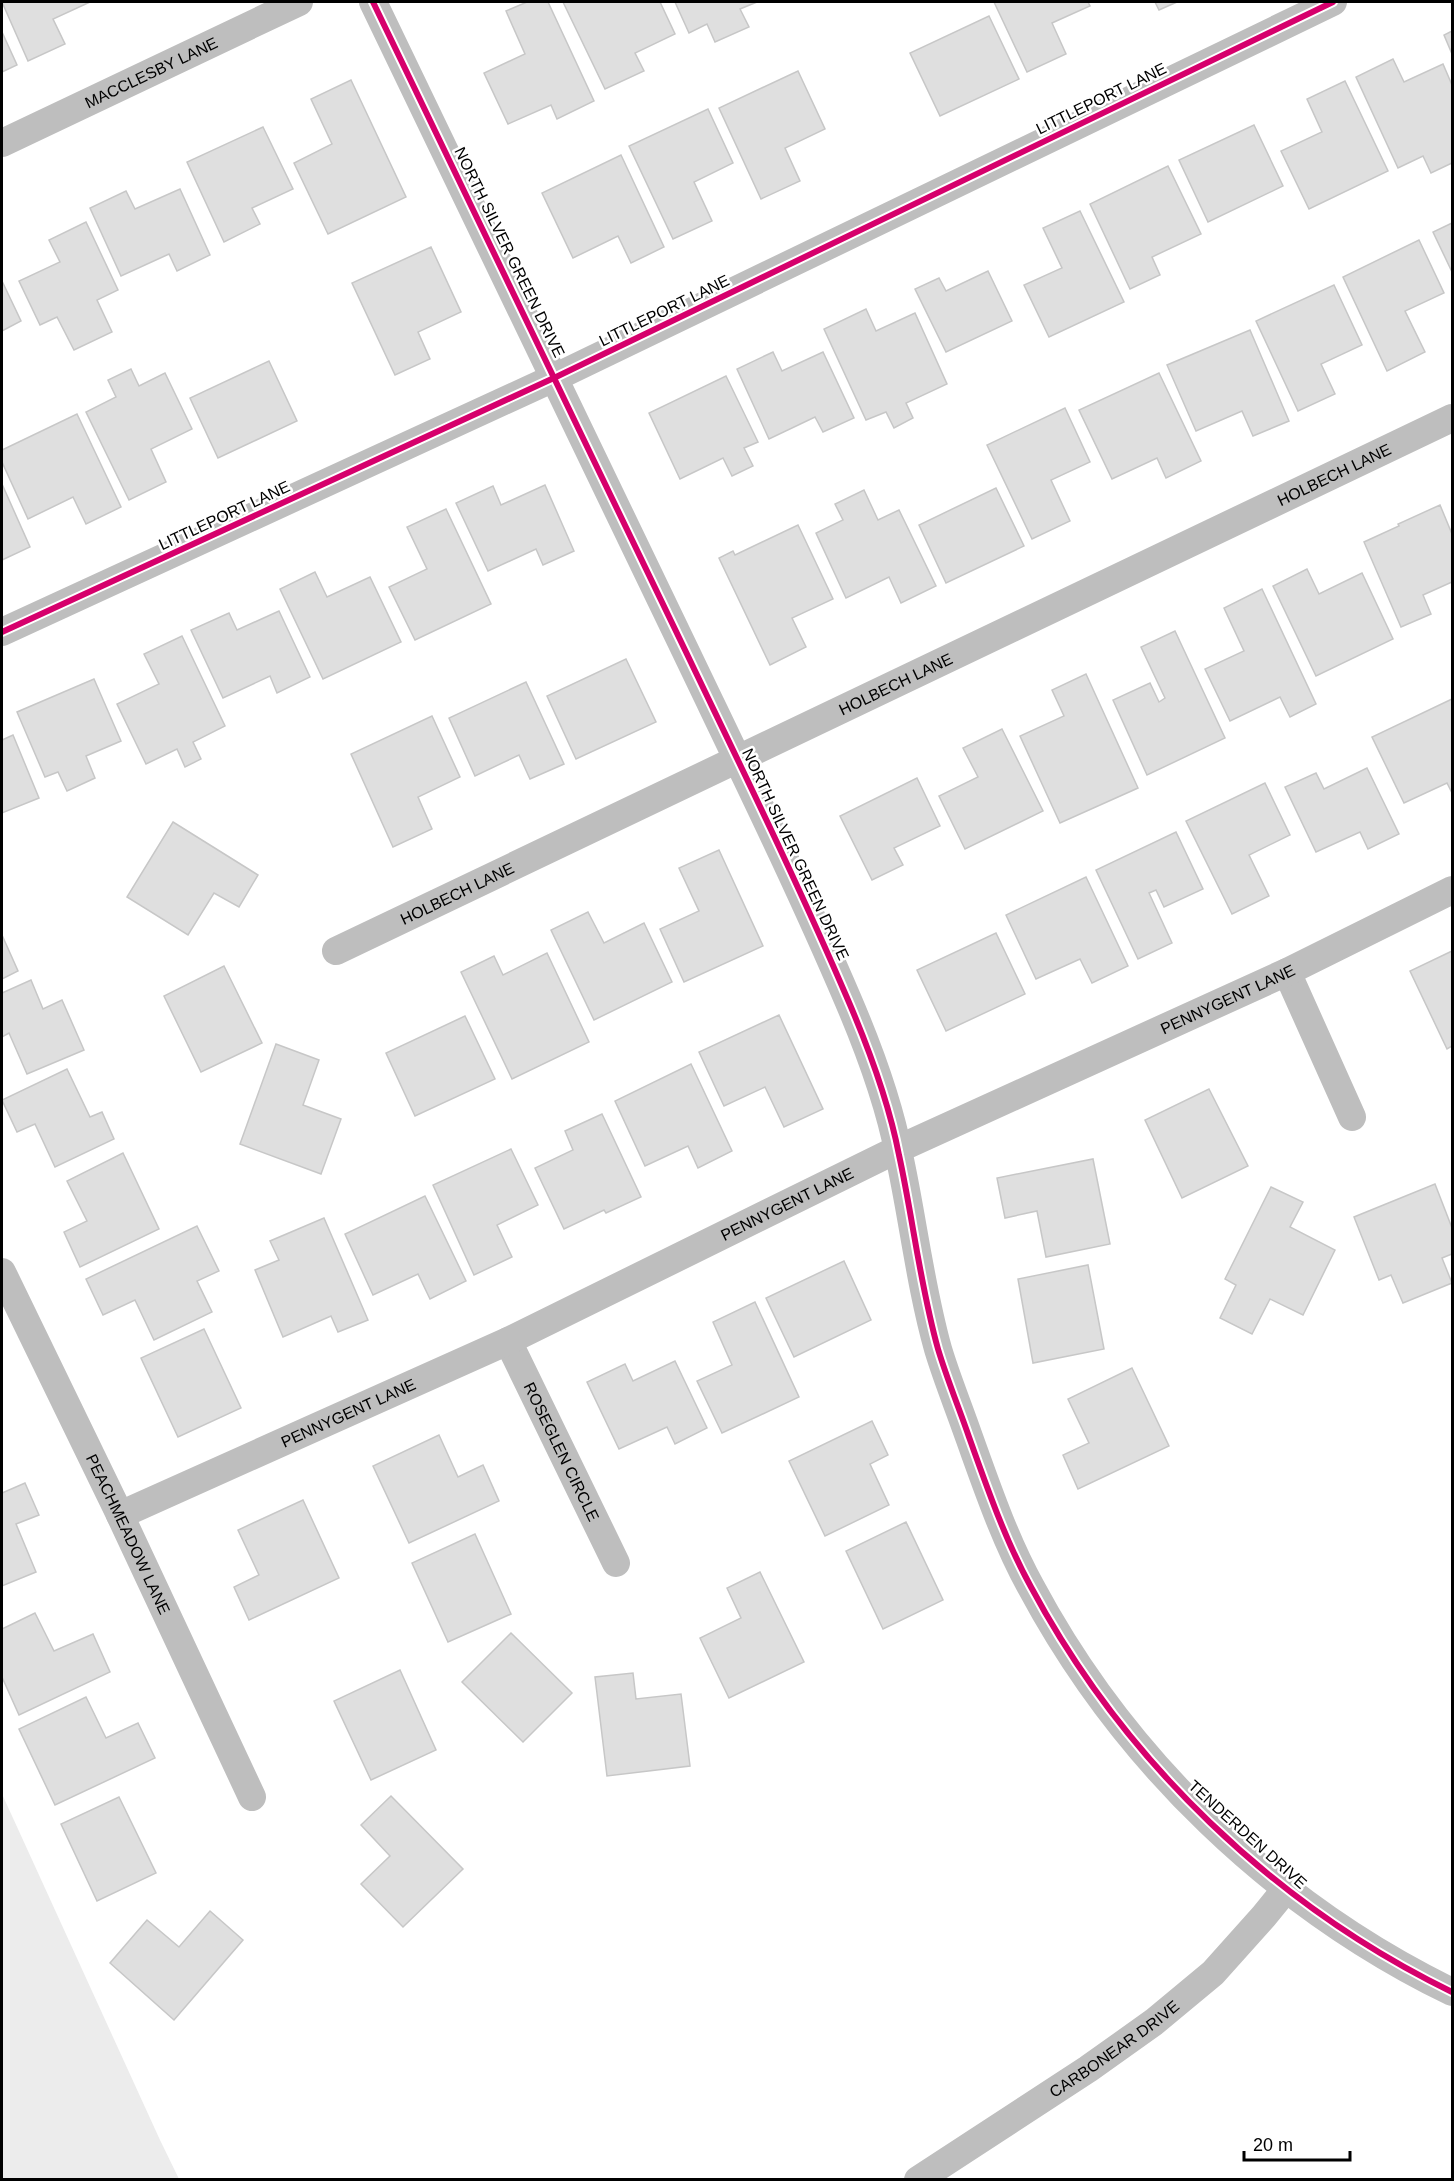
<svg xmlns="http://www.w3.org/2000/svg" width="1454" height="2181" font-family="Arial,sans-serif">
  <rect width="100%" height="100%" fill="#fff"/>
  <polygon fill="#ececec" points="2,1794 160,2140 179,2179 2,2179"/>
  <g fill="#dfdfdf" stroke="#c7c7c7" stroke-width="1.5">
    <polygon points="2,2 90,2 53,19 65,44 28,61"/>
    <polygon points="527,2 548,2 594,101 557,119 551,105 508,124 484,73 525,54 506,11"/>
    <polygon points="563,2 660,2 675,34 635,53 644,71 605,89"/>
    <polygon points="675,2 757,2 740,9 749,27 715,42 707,24 689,33"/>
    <polygon points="994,2 1088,2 1090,6 1052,23 1066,54 1027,72"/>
    <polygon points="1155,2 1177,2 1159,10"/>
    <polygon points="989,16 1019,79 940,116 910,53"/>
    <polygon points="1452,31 1452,54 1444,35"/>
    <polygon points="2,32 17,65 2,72"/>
    <polygon points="1393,59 1404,82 1443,64 1452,85 1452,163 1431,173 1423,156 1398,168 1356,77"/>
    <polygon points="798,71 825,129 785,148 800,181 761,199 719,108"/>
    <polygon points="351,80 406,197 328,234 294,163 332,144 311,99"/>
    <polygon points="1345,81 1388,171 1309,209 1281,151 1322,132 1307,99"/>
    <polygon points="708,109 733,163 694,182 712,221 673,239 629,146"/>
    <polygon points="1254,125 1283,186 1208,222 1179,160"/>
    <polygon points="263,127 293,189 252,208 260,224 224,242 187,162"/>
    <polygon points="621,155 664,247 631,263 618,236 573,258 542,193"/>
    <polygon points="1168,166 1201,234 1152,257 1160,275 1130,289 1090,204"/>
    <polygon points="180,189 210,255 177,271 169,254 121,276 90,208 126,191 135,209"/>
    <polygon points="1080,211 1124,302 1049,337 1024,285 1062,268 1043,228"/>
    <polygon points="86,222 118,290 97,300 112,332 74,350 57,317 40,325 19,281 60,262 49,240"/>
    <polygon points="1452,223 1452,272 1433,232"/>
    <polygon points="1419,240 1444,293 1405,311 1425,352 1387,371 1343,277"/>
    <polygon points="431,247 461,312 418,332 430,359 395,375 352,283"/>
    <polygon points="988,271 1012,321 946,352 915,289 939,278 946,291"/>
    <polygon points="2,281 21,321 2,331"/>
    <polygon points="1334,285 1362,345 1321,364 1335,394 1298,411 1256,321"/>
    <polygon points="866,309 876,331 915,313 947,384 906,403 913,418 894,428 886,412 866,420 824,329"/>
    <polygon points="1250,330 1289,421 1253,436 1242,411 1196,431 1167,365"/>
    <polygon points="773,352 782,371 823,352 854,418 823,432 815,417 769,439 737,369"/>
    <polygon points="269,361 297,421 218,458 190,398"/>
    <polygon points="131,369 139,386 165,373 192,429 151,449 166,482 129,500 86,412 116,397 108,380"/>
    <polygon points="1159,373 1201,461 1166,478 1157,458 1112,479 1079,410"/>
    <polygon points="726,376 758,442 744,448 753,466 732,476 723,458 680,479 649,413"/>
    <polygon points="1065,408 1090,462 1051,480 1070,521 1032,539 987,445"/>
    <polygon points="77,414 121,507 86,524 73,497 28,519 2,462 2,450"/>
    <polygon points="2,484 30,547 2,560"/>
    <polygon points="545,485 574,551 543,565 536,549 488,571 456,503 493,486 501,505"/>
    <polygon points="996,488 1024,546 946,583 919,525"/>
    <polygon points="864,490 878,520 899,510 936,586 901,603 889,577 846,598 816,533 843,520 835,504"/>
    <polygon points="1440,505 1452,534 1452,582 1423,595 1431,614 1401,627 1364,542 1399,526 1398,524"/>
    <polygon points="446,509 491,604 415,640 389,587 427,569 407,527"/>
    <polygon points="798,525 833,599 792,618 806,647 770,665 719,558 733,551 735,555"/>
    <polygon points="1307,569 1319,594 1362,573 1393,639 1316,676 1273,586"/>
    <polygon points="315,572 327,597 370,577 401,642 323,679 280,589"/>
    <polygon points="1262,589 1316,704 1290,717 1280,697 1230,721 1205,669 1244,651 1224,608"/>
    <polygon points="279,611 310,677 277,693 270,676 223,698 191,630 229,613 237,630"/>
    <polygon points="1175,631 1225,738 1147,775 1113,700 1150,683 1159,702 1165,698 1141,647"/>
    <polygon points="182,636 225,726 193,742 201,759 185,767 177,749 146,764 117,704 159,684 144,654"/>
    <polygon points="626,659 656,722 576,759 547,696"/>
    <polygon points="1086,674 1138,788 1060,823 1020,736 1064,716 1052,690"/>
    <polygon points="94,679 121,741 86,756 95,778 67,791 58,772 45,777 17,712"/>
    <polygon points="526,682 564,764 530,779 519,755 475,776 449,718"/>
    <polygon points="1452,699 1452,793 1447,783 1404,803 1372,737"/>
    <polygon points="432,716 460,777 418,797 432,829 393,847 351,754"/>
    <polygon points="1002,729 1043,811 965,849 939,796 978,777 963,748"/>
    <polygon points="13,735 39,798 2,813 2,740"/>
    <polygon points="1367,768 1399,834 1368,849 1360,832 1316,852 1285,787 1316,773 1324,789"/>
    <polygon points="917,778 940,826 894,848 903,865 872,880 840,816"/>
    <polygon points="1265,783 1290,835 1249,855 1269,896 1232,914 1186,821"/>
    <polygon points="173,822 258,875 239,907 214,893 188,935 127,897"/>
    <polygon points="1176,832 1203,889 1164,907 1156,890 1149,893 1172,943 1138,959 1096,870"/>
    <polygon points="719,850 763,946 684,982 660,929 699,911 679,868"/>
    <polygon points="1086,877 1128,966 1092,983 1080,959 1036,979 1006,915"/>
    <polygon points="588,912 604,943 644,923 672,982 594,1020 551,930"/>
    <polygon points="996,933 1025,994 946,1031 917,970"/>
    <polygon points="2,935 18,971 2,979"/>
    <polygon points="1452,951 1452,1046 1447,1049 1410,971"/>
    <polygon points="547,953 589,1042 512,1079 461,972 494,956 503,975"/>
    <polygon points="224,966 262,1043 201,1072 164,996"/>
    <polygon points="31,980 43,1009 62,1000 84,1050 27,1074 9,1033 2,1037 2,993"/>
    <polygon points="779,1015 823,1109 784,1127 765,1087 724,1106 699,1052"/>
    <polygon points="465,1016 495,1079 415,1116 386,1053"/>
    <polygon points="276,1044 319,1060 303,1105 341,1119 321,1174 240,1144"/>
    <polygon points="691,1064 732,1151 698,1168 688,1146 645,1166 615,1101"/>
    <polygon points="67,1069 90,1117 102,1112 114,1139 55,1167 35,1124 17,1132 2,1100"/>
    <polygon points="1209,1089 1248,1166 1182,1198 1145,1120"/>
    <polygon points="602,1114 641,1197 606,1213 604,1210 564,1229 535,1168 573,1150 565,1131"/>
    <polygon points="511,1149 538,1205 497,1225 512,1257 474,1275 433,1185"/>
    <polygon points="123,1153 159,1229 80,1267 64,1232 87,1221 67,1181"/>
    <polygon points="1093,1159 1110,1244 1046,1257 1037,1211 1005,1218 997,1178"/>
    <polygon points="1435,1184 1452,1228 1452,1254 1442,1258 1452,1283 1403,1303 1391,1275 1379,1280 1354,1217"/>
    <polygon points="1271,1187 1303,1202 1290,1227 1335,1250 1303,1315 1270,1299 1252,1334 1220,1318 1236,1285 1225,1279"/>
    <polygon points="425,1196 466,1281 430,1299 418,1274 373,1295 345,1234"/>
    <polygon points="324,1218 368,1320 338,1332 331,1316 283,1337 255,1270 279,1260 270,1241"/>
    <polygon points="197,1226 219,1271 197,1281 212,1312 154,1340 135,1300 103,1315 86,1279"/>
    <polygon points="844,1261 871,1320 794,1357 766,1298"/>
    <polygon points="1088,1265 1104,1349 1033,1363 1018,1279"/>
    <polygon points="755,1302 799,1397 722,1433 697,1381 732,1365 713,1322"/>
    <polygon points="204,1329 241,1408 178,1437 141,1358"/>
    <polygon points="675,1361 707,1428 675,1444 667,1427 619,1449 587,1382 625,1364 633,1381"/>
    <polygon points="1132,1368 1169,1446 1078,1489 1063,1455 1089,1443 1068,1399"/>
    <polygon points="872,1421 888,1455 870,1464 889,1505 825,1536 789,1461"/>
    <polygon points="439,1435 458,1477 483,1465 499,1501 409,1543 373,1466"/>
    <polygon points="25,1483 39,1515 16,1524 36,1572 2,1586 2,1493"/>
    <polygon points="303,1500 339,1578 249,1620 234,1587 259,1575 238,1530"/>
    <polygon points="906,1522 943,1600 883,1629 846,1551"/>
    <polygon points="475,1534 511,1614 448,1642 412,1563"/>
    <polygon points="760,1572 804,1662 729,1698 700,1638 741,1618 727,1588"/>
    <polygon points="35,1613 54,1651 93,1634 110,1672 19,1715 2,1677 2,1629"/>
    <polygon points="511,1633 572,1693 523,1742 462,1682"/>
    <polygon points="400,1670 436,1750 371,1780 334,1701"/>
    <polygon points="633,1673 636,1699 681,1694 690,1766 607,1776 595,1677"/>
    <polygon points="86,1697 106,1738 138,1723 155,1758 55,1805 19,1729"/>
    <polygon points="391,1796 463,1869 403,1927 361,1884 390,1856 361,1825"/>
    <polygon points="119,1797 156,1873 97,1901 61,1824"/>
    <polygon points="210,1911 243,1940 174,2020 110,1963 147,1920 179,1947"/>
  </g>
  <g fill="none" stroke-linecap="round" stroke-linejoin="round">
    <g stroke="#bebebe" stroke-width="28">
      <path d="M373 2C478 218 583 434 686 652 741 767 798 883 848 1000 869 1049 889 1103 899 1155 913 1219 920 1285 938 1349 947 1379 959 1408 969 1437 987 1487 1005 1540 1031 1587 1124 1761 1275 1906 1452 1992"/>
      <path id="s1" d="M2 143 299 2"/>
      <polyline points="2,632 556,377 1333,2"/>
      <path id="s2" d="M336 951 1452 418"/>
      <polyline points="1287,972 1352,1117"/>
      <path id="s3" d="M2 1272 120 1515 252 1797"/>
      <path id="s4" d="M508 1341 616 1563"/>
      <path id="s5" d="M120 1515 508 1341 898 1149 1287 972 1452 890"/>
      <path id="s6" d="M918 2180 1088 2069 1154 2022 1213 1973 1264 1916 1286 1889"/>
    </g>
    <defs>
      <g id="cycleway">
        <path d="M373 2C478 218 583 434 686 652 741 767 798 883 848 1000 869 1049 889 1103 899 1155 913 1219 920 1285 938 1349 947 1379 959 1408 969 1437 987 1487 1005 1540 1031 1587 1124 1761 1275 1906 1452 1992"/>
        <polyline points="2,632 556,377 1333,2"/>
      </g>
    </defs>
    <use href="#cycleway" stroke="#fff" stroke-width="10"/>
    <use href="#cycleway" stroke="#d6006c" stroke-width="6"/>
  </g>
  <g text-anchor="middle" stroke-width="5" stroke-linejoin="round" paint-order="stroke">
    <g font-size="16" fill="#000" stroke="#fff">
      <text dy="6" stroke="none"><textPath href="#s1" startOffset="165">MACCLESBY LANE</textPath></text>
      <text transform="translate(1101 98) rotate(-26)" y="6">LITTLEPORT LANE</text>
      <text transform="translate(510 252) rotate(64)" y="6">NORTH SILVER GREEN DRIVE</text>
      <text transform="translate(664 310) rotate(-26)" y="6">LITTLEPORT LANE</text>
      <text dy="6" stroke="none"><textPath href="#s2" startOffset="1106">HOLBECH LANE</textPath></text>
      <text transform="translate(224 515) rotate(-25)" y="6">LITTLEPORT LANE</text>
      <text dy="6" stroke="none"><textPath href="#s2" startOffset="620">HOLBECH LANE</textPath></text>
      <text transform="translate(796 854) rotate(65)" y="6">NORTH SILVER GREEN DRIVE</text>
      <text dy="6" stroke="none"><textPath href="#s2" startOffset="134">HOLBECH LANE</textPath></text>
      <text dy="6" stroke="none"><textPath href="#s5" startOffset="1222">PENNYGENT LANE</textPath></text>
      <text dy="6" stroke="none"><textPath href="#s5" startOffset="736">PENNYGENT LANE</textPath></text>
      <text dy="6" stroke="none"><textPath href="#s5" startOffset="250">PENNYGENT LANE</textPath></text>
      <text dy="6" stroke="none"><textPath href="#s4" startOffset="123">ROSEGLEN CIRCLE</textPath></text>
      <text dy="6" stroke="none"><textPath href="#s3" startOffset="291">PEACHMEADOW LANE</textPath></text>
      <text transform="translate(1248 1834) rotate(42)" y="6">TENDERDEN DRIVE</text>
      <text dy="6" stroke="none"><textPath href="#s6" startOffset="236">CARBONEAR DRIVE</textPath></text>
    </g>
  </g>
  <rect width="1454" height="2181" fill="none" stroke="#000000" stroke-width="6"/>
  <path d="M1244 2151v9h106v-9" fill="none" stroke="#000000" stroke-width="3"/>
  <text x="1253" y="2151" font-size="18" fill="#000000" stroke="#ffffff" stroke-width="4.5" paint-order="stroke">20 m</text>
</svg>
